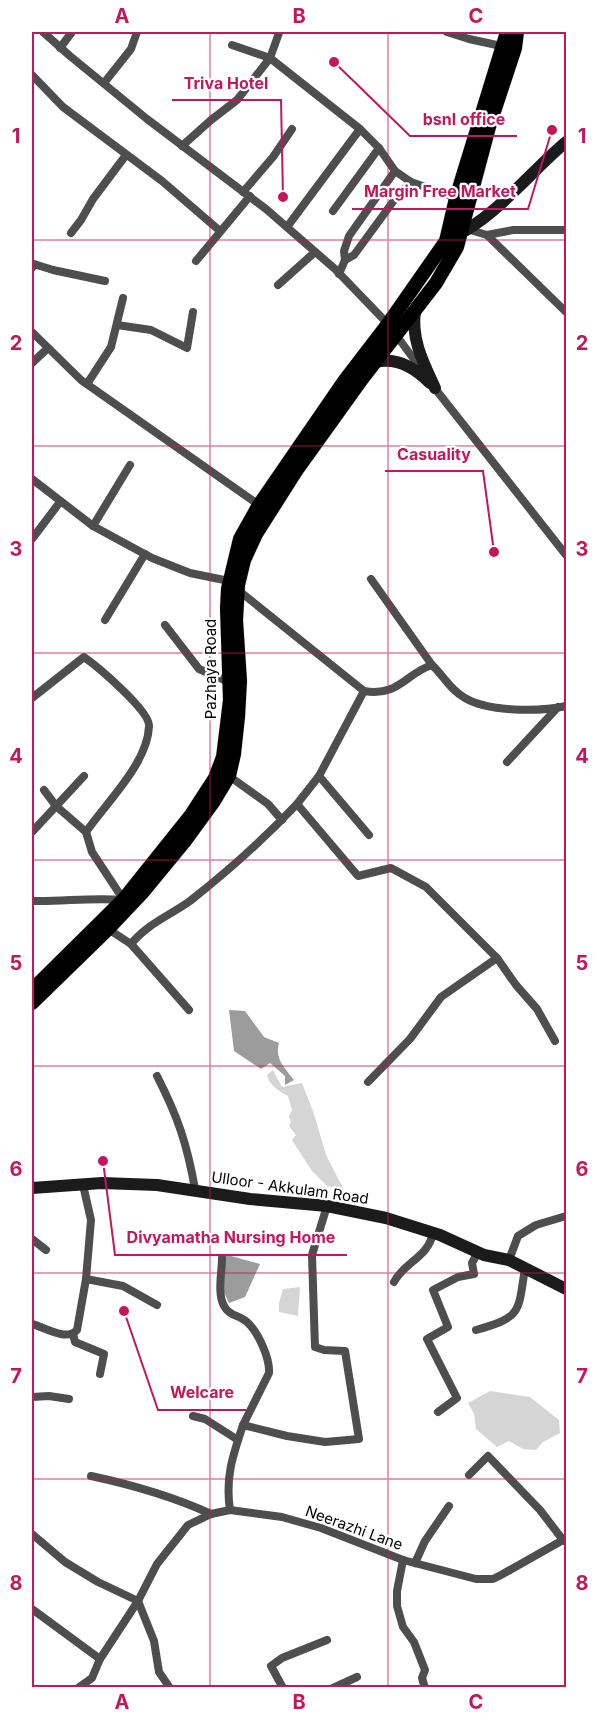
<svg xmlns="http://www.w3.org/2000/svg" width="598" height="1719" font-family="Inter,sans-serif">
  <rect width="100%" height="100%" fill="#fff"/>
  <g fill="#d5d5d5">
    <path d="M273 1070 282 1087 302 1083 314 1114 326 1155 344 1190 327 1186 312 1171 292 1140 296 1135 289 1126 291 1122 289 1116 292 1110 288 1096C280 1092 268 1084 267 1075Z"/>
    <polygon points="300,1287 298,1316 279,1312 279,1303 283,1289"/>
    <polygon points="490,1391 530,1397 559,1420 560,1433 543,1442 536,1450 523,1449 509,1441 497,1447 476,1429 474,1414 468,1403"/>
  </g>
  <g fill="#9c9c9c">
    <path d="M229 1010 245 1011 264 1037 279 1043C274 1059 286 1069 294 1080L285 1085V1076L270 1063 261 1069 234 1051Z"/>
    <polygon points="224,1254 260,1264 245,1297 229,1303 221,1286"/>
  </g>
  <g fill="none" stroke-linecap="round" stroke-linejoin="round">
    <defs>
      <g id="primary">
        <polyline points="32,990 123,900 191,815 215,778 223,757 230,700 227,608 228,589 240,539 259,505 345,380 388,324 446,241 456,198 507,32"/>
        <polyline points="32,1003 108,929 142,893 184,842 214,801 229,776 234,754 238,717 240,681 236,620 238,585 244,560 256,534 296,471 362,379 436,283 457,247 489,127 515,48 517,32"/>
      </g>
    </defs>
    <use href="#primary" stroke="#dbdbdb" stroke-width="15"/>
    <g stroke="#4e4e4e" stroke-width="8">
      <polyline points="43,32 70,56 147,119 266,209 335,269 388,324 424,373"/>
      <polyline points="447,32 469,39 506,47"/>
      <polyline points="232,45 270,58 360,129"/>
      <polyline points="60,48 72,32"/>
      <polyline points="32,75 63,107 162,181 220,231"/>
      <polyline points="104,83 131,49 137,32"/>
      <polyline points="182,146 211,120 237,100 270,58 279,33"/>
      <polyline points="243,192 273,157 292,129"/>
      <polyline points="333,211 379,148"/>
      <polyline points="287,227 360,129 379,148 395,171 411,182 460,199"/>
      <polyline points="470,230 487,235 566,312"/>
      <polyline points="71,233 81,220 93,199 126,155"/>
      <polyline points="487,235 513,230 566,230"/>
      <polyline points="345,260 354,255 395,199 411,182"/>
      <polyline points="196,261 250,196"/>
      <polyline points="32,268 34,264 53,270 105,281"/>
      <polyline points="339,274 345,260 344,251 349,236 395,171"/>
      <polyline points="278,285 315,252"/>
      <polyline points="117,325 151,330 187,348 193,312"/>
      <polyline points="32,332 81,380 259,505"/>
      <polyline points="32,363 48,348"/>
      <polyline points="87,384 111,347 123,298"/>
      <polyline points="433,386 566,555"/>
      <polyline points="32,479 93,526 152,558 190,573 229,581"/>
      <polyline points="93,526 130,465"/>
      <polyline points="32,539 60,502"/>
      <polyline points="371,579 432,665"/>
      <path d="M234 590H238L364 691C399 697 406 673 432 665 443 675 450 690 465 698 489 712 539 712 566 706"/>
      <polyline points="105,620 145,554"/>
      <polyline points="165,625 199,669 229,682"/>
      <path d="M32 698 84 657C98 667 150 711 149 726 148 763 106 803 86 832L92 852 125 902"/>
      <polyline points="507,762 558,707"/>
      <polyline points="229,776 268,804 282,820"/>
      <polyline points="319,776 369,835"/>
      <polyline points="44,790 56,806 86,832"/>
      <polyline points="297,804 319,776 364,691"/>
      <polyline points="32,832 84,776"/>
      <path d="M32 901C62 902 92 897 123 900"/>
      <path d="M108 929 131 944C147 924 169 916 190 901 228 871 264 839 297 804L358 876 391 868 426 887 497 958 441 997 410 1039 368 1082"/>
      <polyline points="131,944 189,1010"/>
      <polyline points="497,958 516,985 537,1009 555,1041"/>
      <path d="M157 1076C178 1117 187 1144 195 1189"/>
      <polyline points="32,1239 46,1250"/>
      <path d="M222 1258C222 1272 217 1293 224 1306 229 1316 239 1315 247 1322 258 1332 270 1358 269 1373L243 1425"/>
      <polyline points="509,1260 518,1236 536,1225 566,1216"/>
      <polyline points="86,1279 123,1286 157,1305"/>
      <path d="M394 1282C404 1262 428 1258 433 1233"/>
      <path d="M32 1324C44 1327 67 1342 77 1330L86 1279 91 1220 83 1185"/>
      <path d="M476 1330C522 1317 518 1313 525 1268"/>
      <polyline points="73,1334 75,1342 104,1354 100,1374"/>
      <polyline points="32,1397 49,1396 69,1399"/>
      <polyline points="438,1412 457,1398 427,1339 448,1327 433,1290 458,1277 474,1274 472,1263 478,1252"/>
      <polyline points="193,1416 205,1419 238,1440"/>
      <polyline points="469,1475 488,1456 540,1510 563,1540"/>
      <path d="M91 1476C133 1485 172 1496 211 1514"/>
      <path d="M230 1510C225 1477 233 1455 243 1425L287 1436 325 1442 359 1439 345 1351 324 1350 315 1347 312 1255 327 1206"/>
      <polyline points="32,1534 65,1562 98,1582 138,1601 154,1641 159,1672 170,1688"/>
      <polyline points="403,1560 397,1591 397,1606 403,1627 414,1642 425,1670 422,1678 425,1688"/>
      <polyline points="415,1563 425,1541 449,1506"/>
      <polyline points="32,1609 100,1659 138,1601 157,1564 188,1525 211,1514 230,1510 282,1517 321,1528 403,1560 476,1579 493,1579 501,1575 563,1540 566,1542"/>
      <polyline points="78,1688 92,1678 100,1659"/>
      <polyline points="283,1688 271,1666 282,1658 327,1640"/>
      <polyline points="333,1688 357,1677"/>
    </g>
    <g stroke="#1b1b1b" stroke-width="12">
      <path d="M453 237C495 218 530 172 566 142"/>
      <path d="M415 311C411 339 423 362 435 388"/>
      <path d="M376 362C397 357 415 368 430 383"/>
      <polyline points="32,1188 102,1183 157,1185 250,1199 327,1206 386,1218 440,1235 484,1255 509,1260 566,1289"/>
    </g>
    <use href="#primary" stroke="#000" stroke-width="14"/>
  </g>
  <path fill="none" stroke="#c2185b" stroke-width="1.5" stroke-opacity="0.55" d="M210 32V1688M388 32V1688M32 240H566M32 446H566M32 653H566M32 860H566M32 1066H566M32 1273H566M32 1479H566"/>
  <g text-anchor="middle" stroke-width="4.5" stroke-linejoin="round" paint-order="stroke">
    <g font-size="15" fill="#000" stroke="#fff">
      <text transform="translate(211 669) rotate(-90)" y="5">Pazhaya Road</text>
      <text transform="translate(290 1188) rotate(8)" y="5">Ulloor - Akkulam Road</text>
      <text transform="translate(354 1528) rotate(20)" y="5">Neerazhi Lane</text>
    </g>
  </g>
  <path fill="none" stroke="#c2185b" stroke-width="2" d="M283 197L281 100H172M334 62L410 136H517M552 130L528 209H352M494 552L483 471H385M103 1161L115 1255H347M124 1311L158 1410H246"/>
  <g fill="#c2185b" stroke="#fff" stroke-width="2">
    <circle cx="283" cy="197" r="6"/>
    <circle cx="334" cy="62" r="6"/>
    <circle cx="552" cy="130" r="6"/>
    <circle cx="494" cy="552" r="6"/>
    <circle cx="103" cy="1161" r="6"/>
    <circle cx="124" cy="1311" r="6"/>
  </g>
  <g font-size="16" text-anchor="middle" font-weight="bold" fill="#c2185b" stroke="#fff" stroke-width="4.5" stroke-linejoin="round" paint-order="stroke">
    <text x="226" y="89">Triva Hotel</text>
    <text x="464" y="125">bsnl office</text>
    <text x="440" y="197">Margin Free Market</text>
    <text x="434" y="460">Casuality</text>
    <text x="231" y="1243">Divyamatha Nursing Home</text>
    <text x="202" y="1398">Welcare</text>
  </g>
  <rect width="598" height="1719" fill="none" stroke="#ffffff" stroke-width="66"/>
  <rect x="33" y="33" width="532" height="1653" fill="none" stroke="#c2185b" stroke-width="2"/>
  <g font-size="20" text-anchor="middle" font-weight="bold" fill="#c2185b">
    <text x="122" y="23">A</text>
    <text x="299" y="23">B</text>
    <text x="476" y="23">C</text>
    <text x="16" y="143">1</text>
    <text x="582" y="143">1</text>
    <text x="16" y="350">2</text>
    <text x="582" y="350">2</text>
    <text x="16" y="556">3</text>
    <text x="582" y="556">3</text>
    <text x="16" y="763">4</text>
    <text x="582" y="763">4</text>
    <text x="16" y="970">5</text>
    <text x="582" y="970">5</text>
    <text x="16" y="1176">6</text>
    <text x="582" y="1176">6</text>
    <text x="16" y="1383">7</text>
    <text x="582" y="1383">7</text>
    <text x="16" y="1590">8</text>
    <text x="582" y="1590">8</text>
    <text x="122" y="1709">A</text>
    <text x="299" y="1709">B</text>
    <text x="476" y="1709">C</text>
  </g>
</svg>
